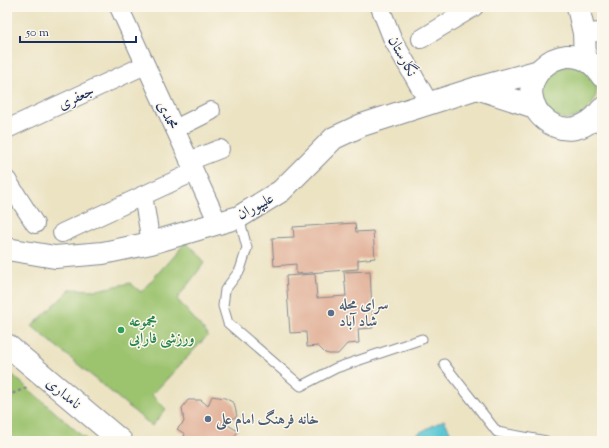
<svg xmlns="http://www.w3.org/2000/svg" width="609" height="448" font-family="'Sorts Mill Goudy',Amiri,serif">
  <rect width="100%" height="100%" fill="#fbf7ec"/>
  <filter id="ink" filterUnits="userSpaceOnUse"><feTurbulence type="fractalNoise" baseFrequency=".025" numOctaves="2"/><feDisplacementMap in="SourceGraphic" scale="8" xChannelSelector="R" yChannelSelector="G"/><feConvolveMatrix kernelMatrix="1 2 1 2 8 2 1 2 1" color-interpolation-filters="sRGB"/></filter>
  <filter id="wash" filterUnits="userSpaceOnUse"><feTurbulence type="fractalNoise" baseFrequency=".012" numOctaves="4" result="noise"/><feDisplacementMap in="SourceGraphic" scale="16" xChannelSelector="R" yChannelSelector="G"/><feGaussianBlur stdDeviation="0.9" result="paint"/><feColorMatrix in="noise" values="0 0 0 0 0 0 0 0 0 0 0 0 0 0 0 0 0 1.4 0 .05"/><feComposite in="paint" operator="in"/></filter>
  <g filter="url(#wash)">
    <rect width="100%" height="100%" fill="#ece3c3"/>
    <g fill="#9cc36e" stroke="#5c7966">
      <path d="M582 66C585 71 591 75 594 80 603 98 585 119 567 119 550 119 536 97 542 81 544 76 550 71 554 67Z"/>
      <polygon points="186,242 205,262 177,299 208,335 152,395 166,409 152,426 32,326 71,289 97,290 130,283 141,292"/>
      <polygon points="7,370 88,441 7,441"/>
    </g>
    <polygon fill="#5bc7d3" stroke="#3b7b98" points="444,420 455,441 403,441"/>
    <g id="blocks">
      <g fill="#e1af96">
        <polygon points="355,223 356,232 373,231 375,258 358,260 358,269 296,274 296,264 274,266 272,238 294,237 293,227"/>
        <polygon points="370,271 373,328 358,329 359,343 347,344 338,354 329,354 325,353 318,346 307,347 306,332 290,333 286,276 315,274 317,298 346,296 344,272"/>
        <polygon points="212,396 225,398 234,403 237,416 226,424 238,431 232,441 182,441 185,434 177,429 184,422 182,408 188,400 201,400 208,406"/>
      </g>
    </g>
  </g>
  <g filter="url(#ink)">
    <use href="#blocks" fill-opacity="0" stroke="#848990" stroke-width="1"/>
    <g fill="none" stroke-linecap="round" stroke-linejoin="round">
      <defs>
        <g id="service">
          <polyline points="239,217 247,248 240,270 225,290 223,306 228,323 301,386 336,368 422,339"/>
          <polyline points="444,364 497,432 546,441"/>
        </g>
        <g id="minor">
          <polyline points="119,7 218,223"/>
          <polyline points="380,7 393,40 429,103"/>
          <polyline points="584,33 602,32"/>
          <polyline points="421,39 474,7"/>
          <polyline points="7,129 145,65"/>
          <polyline points="175,129 211,111"/>
          <polyline points="189,161 220,149"/>
          <polyline points="7,180 35,224"/>
          <polyline points="143,195 151,243"/>
          <polyline points="62,233 194,172"/>
        </g>
        <g id="tertiary">
          <polyline points="578,7 584,33 585,59"/>
          <path d="M602 76C594 63 582 55 567 56 557 57 549 61 542 68 507 102 566 159 602 109"/>
          <polyline points="477,88 535,107"/>
          <polyline points="7,249 55,257 103,253 151,243 239,217 281,191 334,138 362,125 477,88 539,71"/>
          <polyline points="7,345 121,441"/>
        </g>
      </defs>
      <use href="#service" stroke="#848990" stroke-width="11"/>
      <use href="#minor" stroke="#848990" stroke-width="20"/>
      <use href="#tertiary" stroke="#848990" stroke-width="24"/>
      <polyline stroke="#848990" stroke-width="2.5" stroke-dasharray="3 3" stroke-linecap="butt" points="7,396 28,387"/>
      <use href="#service" stroke="#fff" stroke-width="9"/>
      <use href="#minor" stroke="#fff" stroke-width="18"/>
      <use href="#tertiary" stroke="#fff" stroke-width="22"/>
    </g>
  </g>
  <g fill="#5c6f8a" stroke="#fbf7ec" stroke-width="1.5">
    <circle cx="331" cy="313" r="4"/>
    <circle cx="208" cy="419" r="4"/>
  </g>
  <circle fill="#2e9e5b" stroke="#fbf7ec" stroke-width="1.5" cx="121" cy="330" r="4"/>
  <g text-anchor="middle" stroke-width="3" stroke-linejoin="round" paint-order="stroke">
    <g font-size="15" fill="#1b2f5e" stroke="#fbf7ec">
      <text transform="translate(403 56) rotate(61)" y="5">نگارستان</text>
      <text transform="translate(76 97) rotate(-25)" y="5">جعفری</text>
      <text transform="translate(168 115) rotate(65)" y="5">محمدی</text>
      <text transform="translate(255 206) rotate(-29)" y="5">علیپوران</text>
      <text transform="translate(64 393) rotate(40)" y="5">نامداری</text>
    </g>
    <g font-size="15" font-weight="bold" fill="#4e5e75" stroke="#fbf7ec" text-anchor="start">
      <text x="339" y="309">سرای محله<tspan x="339" dy="17">شاد آباد</tspan></text>
      <text x="216" y="424">خانه فرهنگ امام علی</text>
    </g>
    <g font-size="15" font-weight="bold" fill="#27864d" stroke="#fbf7ec" text-anchor="start">
      <text x="129" y="326">مجموعه<tspan x="129" dy="17">ورزشی فارابی</tspan></text>
    </g>
  </g>
  <rect width="609" height="448" fill="none" stroke="#fbf7ec" stroke-width="24"/>
  <path d="M20 36v6h116v-6" fill="none" stroke="#1b2f5e" stroke-width="2"/>
  <text x="26" y="36" font-size="12" fill="#1b2f5e" stroke="#fbf7ec" stroke-width="3" paint-order="stroke">50 m</text>
</svg>
